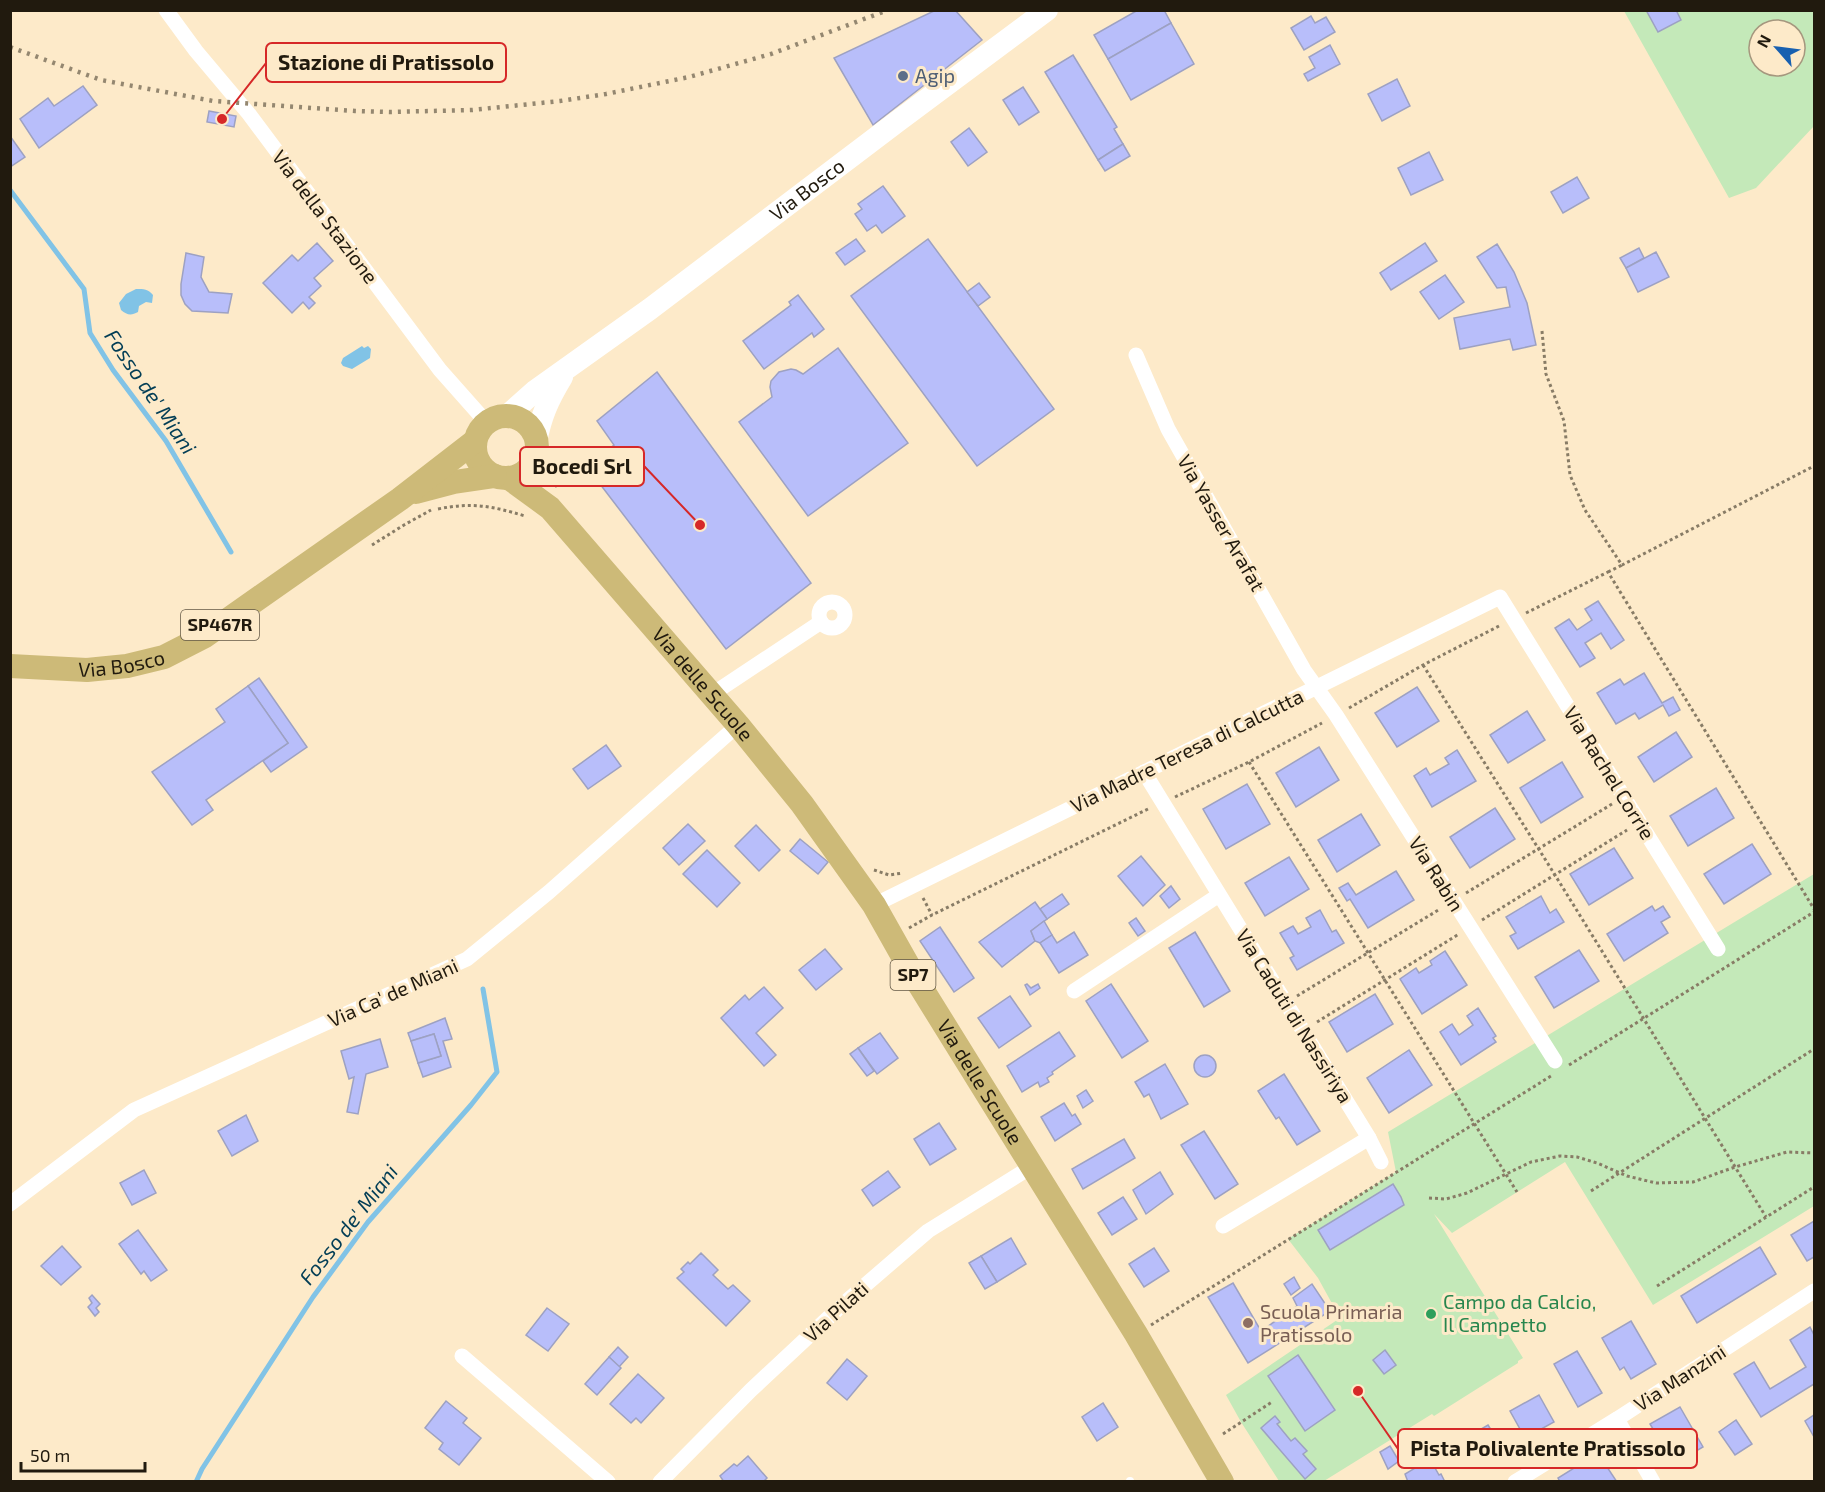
<svg xmlns="http://www.w3.org/2000/svg" width="1825" height="1492" font-family="'Exo 2',sans-serif">
  <rect width="100%" height="100%" fill="#fdeac9"/>
  <g fill="#c4e9b9" fill-rule="evenodd">
    <path d="M1624 11H1814V126L1756 188 1729 198ZM1759 30H1795V66H1759Z"/>
    <polygon points="1814,874 1814,1206 1653,1305 1565,1162 1452,1233 1434,1214 1523,1358 1518,1361 1518,1363 1434,1416 1432,1414 1324,1481 1279,1481 1241,1422 1226,1395 1340,1318 1318,1278 1288,1239 1396,1172 1388,1132"/>
  </g>
  <g fill="#81c3e6">
    <path d="M136 289C144 289 148 289 153 295L152 303 146 302 139 306 138 312C131 316 127 315 121 310L119 303 126 294Z"/>
    <polygon points="362,346 364,348 368,346 371,349 370,358 352,369 343,366 341,363 343,358"/>
  </g>
  <g fill="none" stroke-linecap="round" stroke-linejoin="round">
    <g stroke="#81c3e6" stroke-width="5">
      <polyline points="10,190 84,289 90,333 113,370 166,441 231,552"/>
      <polyline points="196,1482 202,1469 313,1297 368,1222 471,1105 497,1072 483,989"/>
    </g>
  </g>
  <g fill="#b8befa" stroke="#9da1c2" stroke-width="1.5">
    <polygon points="936,10 955,10 982,40 873,125 834,58"/>
    <polygon points="1138,10 1164,10 1171,23 1108,59 1094,35"/>
    <polygon points="1646,10 1676,10 1681,20 1658,32"/>
    <polygon points="1311,16 1315,23 1326,17 1335,32 1304,50 1291,28"/>
    <polygon points="1171,23 1194,64 1131,100 1108,59"/>
    <polygon points="1330,45 1340,64 1308,81 1304,74 1315,68 1309,57"/>
    <polygon points="1073,55 1117,127 1114,129 1123,144 1098,160 1045,72"/>
    <polygon points="1397,79 1410,106 1382,121 1368,94"/>
    <polygon points="83,86 97,105 39,148 20,119 48,98 54,106"/>
    <polygon points="1023,87 1039,112 1019,125 1003,100"/>
    <polygon points="209,111 236,116 234,127 207,122"/>
    <polygon points="969,128 987,152 968,166 951,142"/>
    <polygon points="10,136 25,157 10,167"/>
    <polygon points="1123,144 1130,156 1105,171 1098,160"/>
    <polygon points="1429,152 1443,180 1411,195 1398,168"/>
    <polygon points="1577,177 1589,198 1563,213 1551,192"/>
    <polygon points="883,186 905,216 882,233 876,225 867,231 855,214 862,209 858,204"/>
    <polygon points="856,239 865,251 845,265 836,253"/>
    <polygon points="928,239 1054,409 977,466 851,296"/>
    <polygon points="317,243 333,261 314,278 321,286 309,297 315,303 309,309 303,302 292,313 263,283 292,255 298,261"/>
    <polygon points="1425,243 1437,261 1391,290 1380,273"/>
    <polygon points="1497,244 1514,272 1527,303 1536,345 1513,350 1510,339 1460,349 1454,318 1510,307 1506,287 1497,288 1477,257"/>
    <polygon points="1639,248 1644,258 1626,268 1620,258"/>
    <polygon points="1656,252 1669,277 1638,292 1626,268"/>
    <polygon points="186,253 204,257 201,277 209,292 232,294 228,313 192,311 185,304 181,295 181,284"/>
    <polygon points="1445,275 1464,302 1439,319 1420,292"/>
    <polygon points="979,283 990,297 978,306 967,292"/>
    <polygon points="798,295 824,329 814,337 812,333 764,369 743,341 791,305 789,302"/>
    <polygon points="838,348 908,443 808,516 739,422 772,397 770,387 771,381 779,372 791,369 796,370 803,374"/>
    <polygon points="657,372 811,583 726,649 587,467 614,445 597,421"/>
    <polygon points="1598,601 1624,640 1611,649 1601,633 1585,643 1595,658 1580,667 1555,628 1569,619 1577,630 1592,620 1585,609"/>
    <polygon points="1644,673 1662,703 1673,697 1680,710 1669,716 1663,705 1639,719 1635,713 1616,724 1597,693 1620,679 1624,685"/>
    <polygon points="259,678 307,747 271,772 263,761 288,743 248,686"/>
    <polygon points="248,686 288,743 206,800 213,810 192,825 152,772 225,722 216,709"/>
    <polygon points="1417,687 1439,721 1397,747 1375,713"/>
    <polygon points="1527,711 1545,740 1508,763 1490,735"/>
    <polygon points="1676,732 1692,757 1654,782 1638,757"/>
    <polygon points="606,745 621,766 588,789 573,769"/>
    <polygon points="1319,747 1339,780 1296,807 1276,773"/>
    <polygon points="1457,750 1476,781 1432,807 1414,776 1426,768 1430,775 1449,764 1445,758"/>
    <polygon points="1562,762 1583,797 1541,823 1520,788"/>
    <polygon points="1247,784 1270,824 1226,849 1203,809"/>
    <polygon points="1716,788 1734,818 1688,846 1670,816"/>
    <polygon points="1495,808 1515,839 1470,868 1450,837"/>
    <polygon points="1361,814 1380,845 1337,872 1318,840"/>
    <polygon points="688,824 705,841 679,865 663,848"/>
    <polygon points="756,825 780,850 759,871 735,846"/>
    <polygon points="800,839 828,862 818,874 790,851"/>
    <polygon points="1752,844 1771,874 1724,904 1704,874"/>
    <polygon points="1614,848 1633,878 1589,905 1570,874"/>
    <polygon points="707,850 740,883 717,907 683,874"/>
    <polygon points="1141,856 1165,885 1143,906 1118,876"/>
    <polygon points="1289,857 1309,889 1265,916 1245,883"/>
    <polygon points="1396,871 1414,900 1368,928 1350,899 1347,901 1339,888 1348,883 1356,895"/>
    <polygon points="1171,886 1180,899 1169,908 1160,896"/>
    <polygon points="1062,894 1069,904 1047,919 1040,909"/>
    <polygon points="1541,896 1550,913 1556,909 1564,922 1518,949 1510,936 1516,933 1506,917"/>
    <polygon points="1035,902 1047,919 1031,931 1035,941 1002,967 979,942"/>
    <polygon points="1652,906 1655,911 1663,906 1670,917 1661,922 1668,933 1624,961 1607,934"/>
    <polygon points="1320,910 1332,932 1336,930 1344,943 1297,970 1290,958 1294,956 1280,933 1293,926 1298,934 1311,927 1306,918"/>
    <polygon points="1136,918 1145,931 1138,936 1129,923"/>
    <polygon points="1044,921 1052,935 1040,943 1035,941 1031,931"/>
    <polygon points="940,927 974,978 954,992 920,941"/>
    <polygon points="1074,932 1088,955 1059,973 1040,943 1052,935 1057,943"/>
    <polygon points="1195,932 1230,991 1204,1007 1169,948"/>
    <polygon points="825,949 842,969 816,990 799,970"/>
    <polygon points="1579,950 1599,981 1554,1008 1535,977"/>
    <polygon points="1445,951 1467,985 1422,1014 1400,979 1416,968 1419,973 1432,965 1430,961"/>
    <polygon points="1027,984 1031,988 1038,984 1040,988 1030,995 1025,985"/>
    <polygon points="1111,984 1148,1041 1122,1058 1086,1001"/>
    <polygon points="764,987 783,1008 756,1033 776,1055 764,1066 721,1018 745,995 749,1000"/>
    <polygon points="1375,994 1393,1024 1347,1052 1329,1022"/>
    <polygon points="1010,996 1031,1026 999,1048 978,1018"/>
    <polygon points="1478,1008 1496,1036 1493,1038 1496,1042 1461,1065 1440,1032 1452,1024 1459,1035 1473,1025 1467,1016"/>
    <polygon points="445,1018 452,1039 443,1041 451,1067 423,1077 418,1063 441,1056 434,1034 411,1041 408,1033"/>
    <polygon points="1059,1032 1075,1056 1052,1072 1053,1074 1047,1078 1049,1082 1040,1087 1038,1082 1022,1092 1007,1066"/>
    <polygon points="880,1033 898,1058 877,1074 858,1048"/>
    <polygon points="434,1034 441,1056 418,1063 411,1041"/>
    <polygon points="380,1039 388,1067 366,1074 358,1114 347,1112 354,1077 349,1079 341,1051"/>
    <polygon points="858,1048 874,1071 867,1076 850,1054"/>
    <polygon points="1409,1050 1432,1085 1389,1113 1367,1078"/>
    <circle cx="1205" cy="1066" r="11"/>
    <polygon points="1165,1064 1188,1104 1161,1119 1149,1094 1144,1097 1135,1082"/>
    <polygon points="1284,1074 1320,1131 1297,1145 1279,1117 1276,1119 1258,1091"/>
    <polygon points="1086,1090 1093,1101 1083,1108 1077,1096"/>
    <polygon points="1064,1103 1072,1116 1075,1114 1081,1124 1055,1141 1041,1117"/>
    <polygon points="246,1115 258,1141 232,1156 218,1131"/>
    <polygon points="939,1123 956,1149 930,1165 914,1139"/>
    <polygon points="1204,1131 1238,1184 1215,1199 1181,1145"/>
    <polygon points="1124,1139 1135,1158 1083,1189 1072,1169"/>
    <polygon points="144,1170 156,1193 132,1205 120,1183"/>
    <polygon points="888,1171 900,1187 873,1206 862,1190"/>
    <polygon points="1160,1172 1173,1194 1146,1214 1133,1190"/>
    <polygon points="1393,1184 1401,1197 1404,1205 1330,1250 1318,1230"/>
    <polygon points="1123,1197 1137,1219 1112,1235 1098,1213"/>
    <polygon points="1814,1221 1814,1257 1807,1261 1791,1235"/>
    <polygon points="138,1230 167,1270 151,1281 144,1271 141,1274 119,1244"/>
    <polygon points="1011,1238 1026,1264 997,1282 981,1256"/>
    <polygon points="62,1246 81,1267 61,1285 41,1266"/>
    <polygon points="1760,1247 1776,1274 1697,1323 1681,1296"/>
    <polygon points="1154,1248 1169,1271 1144,1287 1129,1264"/>
    <polygon points="701,1253 718,1270 713,1275 728,1289 733,1285 750,1301 726,1326 677,1278 684,1272 681,1269 688,1262 690,1264"/>
    <polygon points="981,1256 997,1282 985,1289 969,1263"/>
    <polygon points="1294,1277 1300,1288 1291,1295 1284,1284"/>
    <polygon points="1233,1283 1261,1331 1297,1306 1293,1298 1312,1284 1330,1311 1248,1363 1208,1297"/>
    <polygon points="92,1295 100,1304 96,1308 99,1312 95,1316 88,1307 92,1303 89,1298"/>
    <polygon points="547,1308 569,1324 548,1351 526,1335"/>
    <polygon points="1631,1321 1656,1364 1631,1379 1624,1367 1620,1370 1602,1338"/>
    <polygon points="1810,1327 1814,1335 1814,1384 1761,1417 1734,1374 1754,1362 1770,1389 1806,1367 1790,1340"/>
    <polygon points="618,1347 628,1357 619,1367 609,1357"/>
    <polygon points="1385,1350 1396,1365 1384,1374 1373,1360"/>
    <polygon points="1577,1351 1602,1393 1578,1407 1554,1364"/>
    <polygon points="1298,1355 1335,1410 1305,1431 1268,1376"/>
    <polygon points="609,1357 621,1368 597,1395 585,1384"/>
    <polygon points="847,1359 867,1376 847,1400 827,1383"/>
    <polygon points="638,1374 664,1398 641,1423 636,1418 631,1423 610,1404"/>
    <polygon points="1539,1395 1554,1422 1525,1438 1510,1411"/>
    <polygon points="446,1401 467,1418 463,1423 481,1438 459,1465 439,1449 443,1443 425,1428"/>
    <polygon points="1103,1403 1118,1427 1097,1441 1082,1417"/>
    <polygon points="1680,1407 1703,1447 1674,1464 1650,1424"/>
    <polygon points="1814,1415 1814,1437 1805,1421"/>
    <polygon points="1275,1416 1280,1422 1277,1424 1291,1441 1295,1438 1307,1451 1303,1454 1316,1469 1305,1479 1261,1428"/>
    <polygon points="1736,1420 1752,1444 1735,1455 1719,1432"/>
    <polygon points="1488,1425 1503,1449 1473,1467 1466,1456 1471,1452 1464,1439"/>
    <polygon points="1390,1446 1399,1461 1388,1469 1380,1452"/>
    <polygon points="1603,1450 1612,1464 1607,1467 1617,1482 1560,1482 1558,1478"/>
    <polygon points="748,1456 767,1478 763,1482 724,1482 720,1476 734,1464 737,1466"/>
    <polygon points="1430,1459 1439,1475 1441,1474 1445,1482 1408,1482 1405,1474"/>
  </g>
  <g fill="none" stroke-linecap="round" stroke-linejoin="round">
    <g stroke="#887c66" stroke-width="3" stroke-dasharray="3 3" stroke-linecap="butt">
      <polyline points="1542,331 1546,374 1564,421 1570,475 1585,510 1622,565 1814,466"/>
      <polyline points="554,450 551,474 557,487"/>
      <path d="M438 509C472 502 492 506 525 516"/>
      <polyline points="372,545 404,525 431,510"/>
      <polyline points="1608,572 1622,565"/>
      <polyline points="1526,613 1608,572 1814,909"/>
      <polyline points="1423,665 1555,875 1766,1217"/>
      <polyline points="1349,708 1423,665 1501,625"/>
      <polyline points="1249,762 1517,1192"/>
      <polyline points="1175,797 1249,762 1322,723"/>
      <polyline points="874,870 889,875 903,873"/>
      <polyline points="1466,893 1612,804"/>
      <polyline points="923,898 932,915"/>
      <polyline points="1482,920 1627,830"/>
      <polyline points="909,928 932,915 1150,808"/>
      <polyline points="1297,996 1440,909"/>
      <polyline points="1317,1022 1459,934"/>
      <polyline points="1569,1065 1814,912"/>
      <polyline points="1591,1191 1814,1049"/>
      <polyline points="1429,1198 1446,1199 1467,1193 1531,1162 1560,1156 1577,1157 1597,1163 1627,1176 1656,1183 1693,1182 1735,1167 1787,1152 1814,1153"/>
      <polyline points="1657,1286 1814,1187"/>
      <polyline points="1151,1325 1551,1076"/>
      <polyline points="1223,1434 1272,1402"/>
    </g>
    <polyline stroke="#fff" stroke-width="8" points="1130,1482 1130,1481"/>
    <g stroke="#fff" stroke-width="15">
      <polyline points="166,10 196,51 249,114 440,370 487,423"/>
      <polyline points="1136,355 1168,429 1304,670 1336,715 1555,1061"/>
      <circle cx="832" cy="615" r="13"/>
      <polyline points="711,695 821,622"/>
      <polyline points="1144,772 1369,1138 1223,1226"/>
      <polyline points="874,905 1500,597 1718,949"/>
      <polyline points="1074,991 1219,895"/>
      <polyline points="1369,1138 1381,1162"/>
      <polyline points="10,1204 134,1110 467,959 549,892 738,725"/>
      <polyline points="462,1356 608,1482"/>
      <polyline points="1617,1419 1653,1482"/>
      <polyline points="660,1482 751,1390 841,1306 928,1231 1031,1167"/>
      <polyline points="1515,1482 1617,1419 1814,1291"/>
    </g>
    <g stroke="#fff" stroke-width="22">
      <path id="s1" d="M507 416 535 391 650 309 898 121 1047 10"/>
      <path d="M536 442C541 416 548 400 562 377"/>
    </g>
    <g stroke="#cdba78" stroke-width="24">
      <circle cx="506" cy="447" r="31"/>
      <path id="s2" d="M509 478 550 508 738 725 802 804 874 905 914 976 1136 1334 1222 1482"/>
      <polyline points="416,492 454,482 495,476"/>
      <path id="s3" d="M10 666 87 670 127 666 164 657 205 636 236 614 400 499 475 441"/>
    </g>
    <polyline stroke="#948770" stroke-width="4.5" stroke-dasharray="3 6" stroke-linecap="butt" points="10,47 101,80 213,101 355,111 389,112 472,110 560,101 606,94 689,77 771,54 888,10"/>
  </g>
  <circle fill="#5c6f8a" stroke="#fdeac9" stroke-width="2" cx="903" cy="76" r="6"/>
  <circle fill="#2e9e5b" stroke="#fdeac9" stroke-width="2" cx="1431" cy="1314" r="6"/>
  <circle fill="#8d6e63" stroke="#fdeac9" stroke-width="2" cx="1248" cy="1323" r="6"/>
  <g text-anchor="middle" stroke-width="6" stroke-linejoin="round" paint-order="stroke">
    <g fill="#fdeac9" stroke="#635846" stroke-width="1.5">
      <rect x="181" y="610" width="78" height="30" rx="4.5"/>
      <rect x="890.5" y="960" width="45" height="30" rx="4.5"/>
    </g>
    <g font-size="18" font-weight="bold" fill="#211a0e">
      <text x="220" y="631">SP467R</text>
      <text x="913" y="981">SP7</text>
    </g>
    <g font-size="20" fill="#4e5e75" stroke="#fdeac9" text-anchor="start">
      <text x="915" y="83">Agip</text>
    </g>
    <g font-size="20" fill="#211a0e" stroke="#fdeac9">
      <text dy="7" stroke="none"><textPath href="#s1" startOffset="376">Via Bosco</textPath></text>
      <text transform="translate(325 217) rotate(53)" y="7">Via della Stazione</text>
      <text transform="translate(1221 523) rotate(60)" y="7">Via Yasser Arafat</text>
      <text dy="7" stroke="none"><textPath href="#s3" startOffset="112">Via Bosco</textPath></text>
      <text dy="7" stroke="none"><textPath href="#s2" startOffset="284">Via delle Scuole</textPath></text>
      <text transform="translate(1187 751) rotate(-26)" y="7">Via Madre Teresa di Calcutta</text>
      <text transform="translate(1609 773) rotate(58)" y="7">Via Rachel Corrie</text>
      <text transform="translate(1436 874) rotate(58)" y="7">Via Rabin</text>
      <text transform="translate(393 993) rotate(-24)" y="7">Via Ca' de Miani</text>
      <text transform="translate(1294 1016) rotate(58)" y="7">Via Caduti di Nassiriya</text>
      <text dy="7" stroke="none"><textPath href="#s2" startOffset="770">Via delle Scuole</textPath></text>
      <text transform="translate(836 1312) rotate(-42)" y="7">Via Pilati</text>
      <text transform="translate(1680 1378) rotate(-33)" y="7">Via Manzini</text>
    </g>
    <g font-size="20" fill="#27864d" stroke="#fdeac9" text-anchor="start">
      <text x="1443" y="1309">Campo da Calcio,<tspan x="1443" dy="23">Il Campetto</tspan></text>
    </g>
    <g font-size="20" fill="#785e54" stroke="#fdeac9" text-anchor="start">
      <text x="1260" y="1319">Scuola Primaria<tspan x="1260" dy="23">Pratissolo</tspan></text>
    </g>
    <g font-size="21" font-style="italic" fill="#023d55" stroke="#fdeac9">
      <text transform="translate(150 392) rotate(56)" y="7">Fosso de' Miani</text>
      <text transform="translate(349 1225) rotate(-52)" y="7">Fosso de' Miani</text>
    </g>
  </g>
  <path fill="none" stroke="#d62828" stroke-width="2" d="M222 119L266 63M700 525L644 466M1358 1391L1398 1449"/>
  <g fill="#d62828" stroke="#fdeac9" stroke-width="2">
    <circle cx="222" cy="119" r="6"/>
    <circle cx="700" cy="525" r="6"/>
    <circle cx="1358" cy="1391" r="6"/>
  </g>
  <g fill="#fdeac9" stroke="#d62828" stroke-width="2">
    <rect x="266" y="43" width="240" height="39" rx="6"/>
    <rect x="520" y="447" width="124" height="39" rx="6"/>
    <rect x="1398" y="1429" width="299" height="39" rx="6"/>
  </g>
  <g font-size="21" text-anchor="middle" font-weight="bold" fill="#211a0e">
    <text x="386" y="70">Stazione di Pratissolo</text>
    <text x="582" y="474">Bocedi Srl</text>
    <text x="1548" y="1456">Pista Polivalente Pratissolo</text>
  </g>
  <rect width="1825" height="1492" fill="none" stroke="#211a0e" stroke-width="24"/>
  <g transform="translate(1777 48) rotate(298)"><circle r="28" fill="#fdeac9" stroke="#a5977e" stroke-width="1.5"/>
  <path d="M0-4.5L10 22L0 15L-10 22Z" fill="#1860b0"/>
  <text y="-9" font-size="16" font-weight="bold" text-anchor="middle" fill="#211a0e">N</text>
  </g>
  <path d="M21 1462v9h124v-9" fill="none" stroke="#211a0e" stroke-width="3"/>
  <text x="30" y="1462" font-size="18" fill="#211a0e" stroke="#fdeac9" stroke-width="4.5" paint-order="stroke">50 m</text>
</svg>
